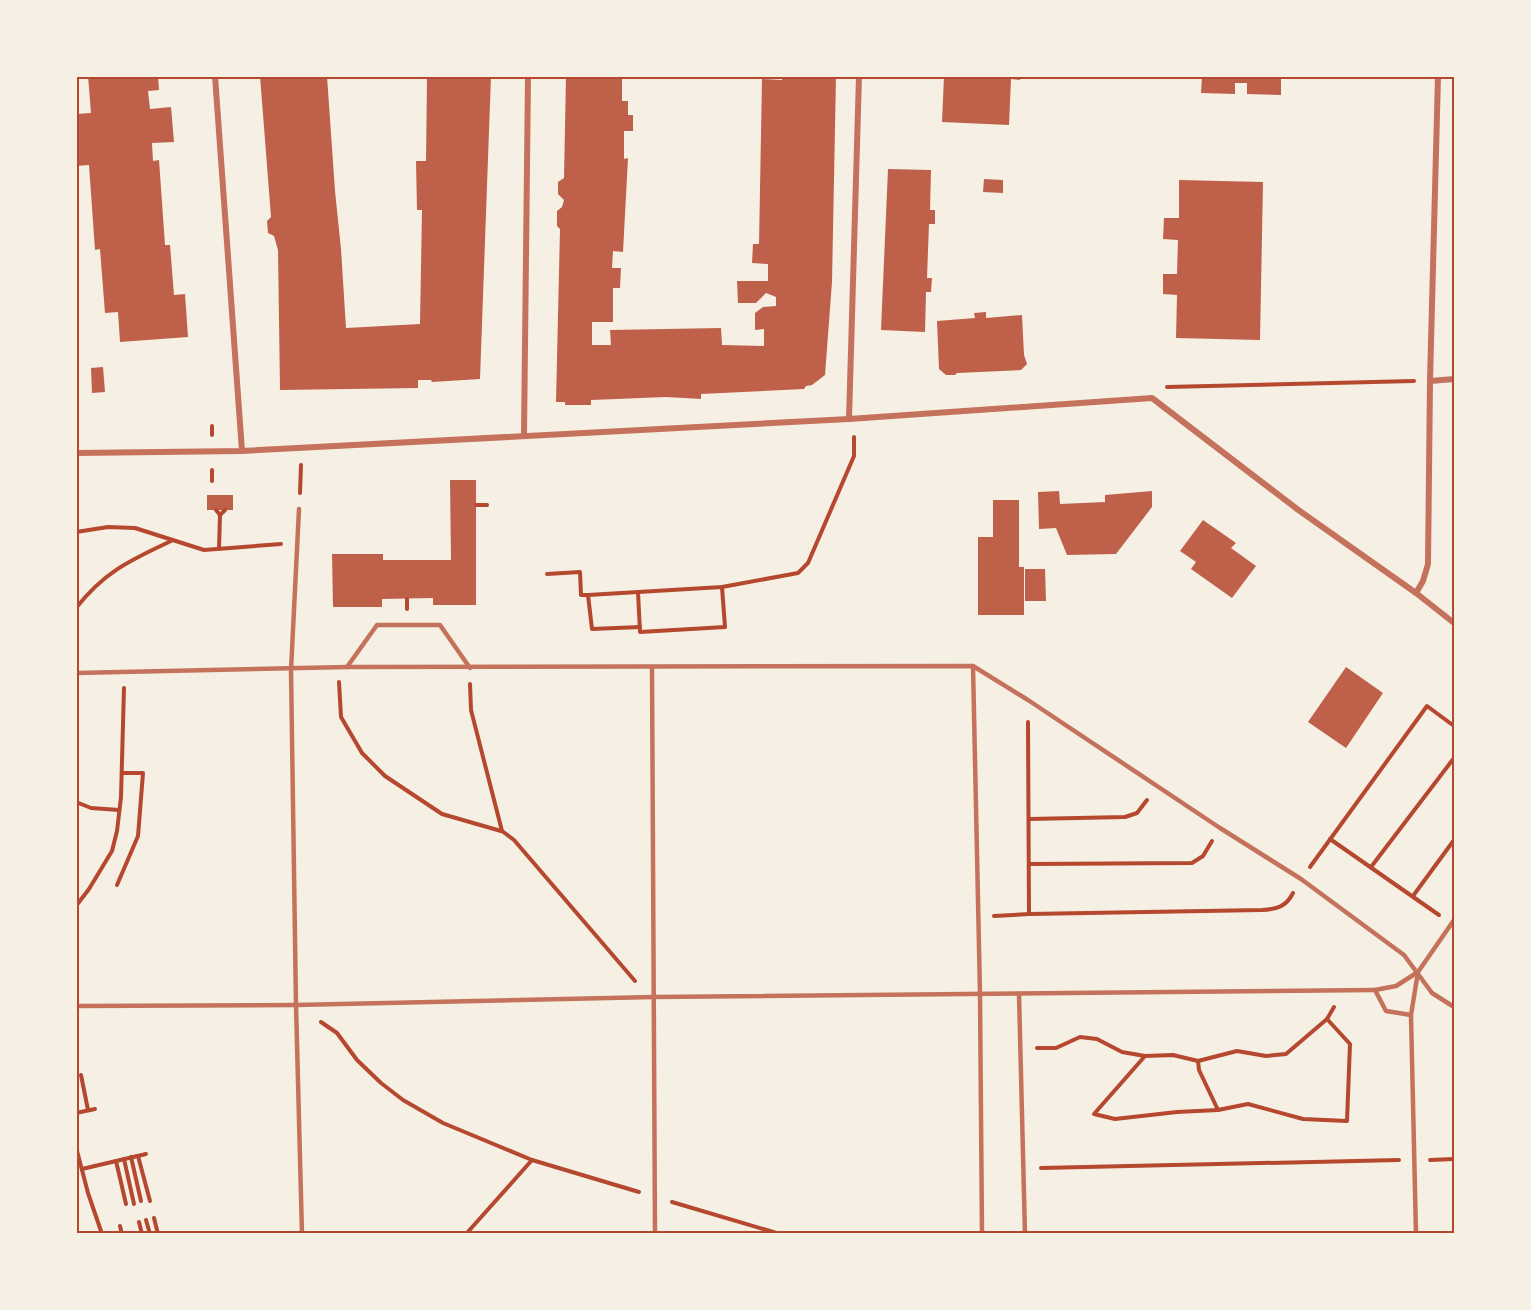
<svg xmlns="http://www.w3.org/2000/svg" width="1531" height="1310" font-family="'IBM Plex Sans',sans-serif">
  <rect width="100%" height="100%" fill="#f6efe4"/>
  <g fill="#bf614a">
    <polygon points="88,76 158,76 159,90 148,91 150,109 171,107 174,142 152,143 153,161 159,160 165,245 170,245 174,295 185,294 188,337 120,342 118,312 105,313 100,249 95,250 89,165 76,166 76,114 91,113"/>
    <polygon points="260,76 327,76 335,191 341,249 346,328 420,324 422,210 417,210 416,161 426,161 427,76 491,76 480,379 432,382 431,380 418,380 418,388 280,390 278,250 274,236 268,233 267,221 271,217"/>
    <polygon points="566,76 622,76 622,101 628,101 628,115 633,115 633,131 624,131 624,159 628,158 623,252 613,251 612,268 621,268 620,288 613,288 613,322 592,322 592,345 611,345 610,330 721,328 722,345 764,346 764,329 755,330 755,313 763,307 776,306 776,297 766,293 756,303 738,303 737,281 768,281 768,264 752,263 753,244 759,244 762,79 782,80 782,76 836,76 832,282 825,375 812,385 806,386 804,389 701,394 701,399 666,397 591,400 591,405 565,405 565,402 556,402 560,229 557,226 557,211 562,207 564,200 558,194 558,182 564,178"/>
    <polygon points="944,76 1020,76 1020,80 1011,79 1009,125 942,122"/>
    <polygon points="1202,76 1281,76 1281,95 1247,94 1247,83 1235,83 1235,94 1201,93"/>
    <polygon points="888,169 931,170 930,210 935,210 935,224 929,224 927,278 932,278 931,292 926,292 925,332 881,330"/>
    <polygon points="984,179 1003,180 1003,193 983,192"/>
    <polygon points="1179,180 1263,182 1260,340 1176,338 1177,295 1163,294 1163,274 1177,274 1178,240 1163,239 1164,218 1179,218"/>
    <polygon points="986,312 986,318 1022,315 1024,355 1027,364 1021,370 957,373 955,375 946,375 939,369 937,321 975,318 974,313"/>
    <polygon points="103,367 105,392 92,393 91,368"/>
    <polygon points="450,480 476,480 476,605 433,605 433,598 382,599 382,607 333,607 332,554 383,554 383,560 451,560"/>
    <polygon points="1059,491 1060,504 1105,502 1105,495 1152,491 1152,507 1116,554 1067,555 1056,528 1039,529 1038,492"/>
    <rect x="207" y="495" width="26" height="15"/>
    <polygon points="993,500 1019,500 1019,567 1024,567 1024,615 978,615 978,537 993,537"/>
    <polygon points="1203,520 1236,543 1231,548 1256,566 1232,598 1191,569 1196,562 1180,551"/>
    <polygon points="1025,569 1045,569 1046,601 1025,601"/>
    <polygon points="1346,667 1383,693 1346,748 1308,722"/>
  </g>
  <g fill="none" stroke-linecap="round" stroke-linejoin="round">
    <g stroke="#b5482f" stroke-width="4">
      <polyline points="1167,387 1414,381"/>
      <polyline points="212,435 212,426"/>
      <polyline points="212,470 212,481"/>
      <polyline points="300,493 301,465"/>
      <polyline points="476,505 487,505"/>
      <polyline points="216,510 220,515 219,549"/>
      <polyline points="220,515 225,510"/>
      <polyline points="76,532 108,527 135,528 204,550 281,544"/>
      <polyline points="547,574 580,572 581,595 588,595 722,587 798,573 808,563 854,456 854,437"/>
      <polyline points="638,592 640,632 725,627 722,587"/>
      <polyline points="588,595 592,629 640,627"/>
      <polyline points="407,599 407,609"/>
      <path d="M76 608C105 571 131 560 171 541"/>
      <polyline points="339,682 341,717 362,753 385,776 442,814 501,831"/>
      <polyline points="470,684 471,710 502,831 514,840 635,981"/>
      <path d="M1028 722 1029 914 1262 910C1277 909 1286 907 1293 893"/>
      <polyline points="76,802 91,808 119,810"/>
      <polyline points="1029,819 1125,817 1137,813 1147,800"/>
      <polyline points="1330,839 1439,915"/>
      <polyline points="1030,864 1192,863 1203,856 1212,841"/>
      <polyline points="1310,867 1427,706 1454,726"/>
      <polyline points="1371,867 1454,758"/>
      <polyline points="117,885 138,836 143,773 122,773"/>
      <polyline points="1413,896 1454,840"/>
      <polyline points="76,906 89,889 112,851 117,831 121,797 124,688"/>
      <polyline points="994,916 1029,914"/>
      <polyline points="321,1022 337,1033 357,1060 381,1083 403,1100 443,1123 532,1160 639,1192"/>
      <polyline points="1037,1048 1056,1048 1080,1037 1097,1039 1122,1052 1145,1056 1173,1055 1198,1061 1237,1051 1266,1056 1286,1054 1327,1019 1334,1007"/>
      <polyline points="1145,1056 1094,1114 1115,1119 1177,1112 1218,1110"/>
      <polyline points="1198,1061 1199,1070 1218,1110 1248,1104 1303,1119 1347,1121 1350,1044 1327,1019"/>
      <polyline points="81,1075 88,1110"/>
      <polyline points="76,1113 95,1109"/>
      <polyline points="76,1147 88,1193 102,1234"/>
      <polyline points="138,1156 150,1201"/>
      <polyline points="131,1157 141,1201"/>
      <polyline points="124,1159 134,1204"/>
      <polyline points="1430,1160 1454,1159"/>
      <polyline points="116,1161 126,1204"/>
      <polyline points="1041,1168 1399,1160"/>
      <polyline points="82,1169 146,1154"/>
      <polyline points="672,1202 780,1234"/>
      <polyline points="154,1218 158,1234"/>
      <polyline points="146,1220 150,1234"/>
      <polyline points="139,1222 142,1234"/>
      <polyline points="120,1226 122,1234"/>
      <polyline points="466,1234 532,1160"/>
    </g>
    <g stroke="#c5725c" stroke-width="4.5">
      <polyline points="299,509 291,670 296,1005 302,1234"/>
      <polyline points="973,666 980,994 982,1234"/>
      <polyline points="347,667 377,625 440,625 470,668"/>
      <polyline points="652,667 655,1234"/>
      <polyline points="76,673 347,667 973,666 1028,700 1220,828 1301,879 1404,955 1432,993 1454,1007"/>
      <polyline points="1418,972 1454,920"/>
      <polyline points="1019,994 1025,1234"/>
      <polyline points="76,1006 296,1005 654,997 1375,990"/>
      <polyline points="1411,1015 1386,1011 1375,990 1396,986 1418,972 1411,1015 1416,1234"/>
    </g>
    <g stroke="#c5725c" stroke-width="6">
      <polyline points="215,76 242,451"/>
      <polyline points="1430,381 1454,379"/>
      <polyline points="849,419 859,76"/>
      <polyline points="524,436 528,76"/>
      <polyline points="76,453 242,451 849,419 1152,398 1297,509 1416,593 1454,623"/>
      <polyline points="1416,593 1423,581 1428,564 1430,381 1438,76"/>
    </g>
  </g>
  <rect width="1531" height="1310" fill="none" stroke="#f6efe4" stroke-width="156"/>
  <rect x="78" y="78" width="1375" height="1154" fill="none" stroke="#b5482f" stroke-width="2"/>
</svg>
